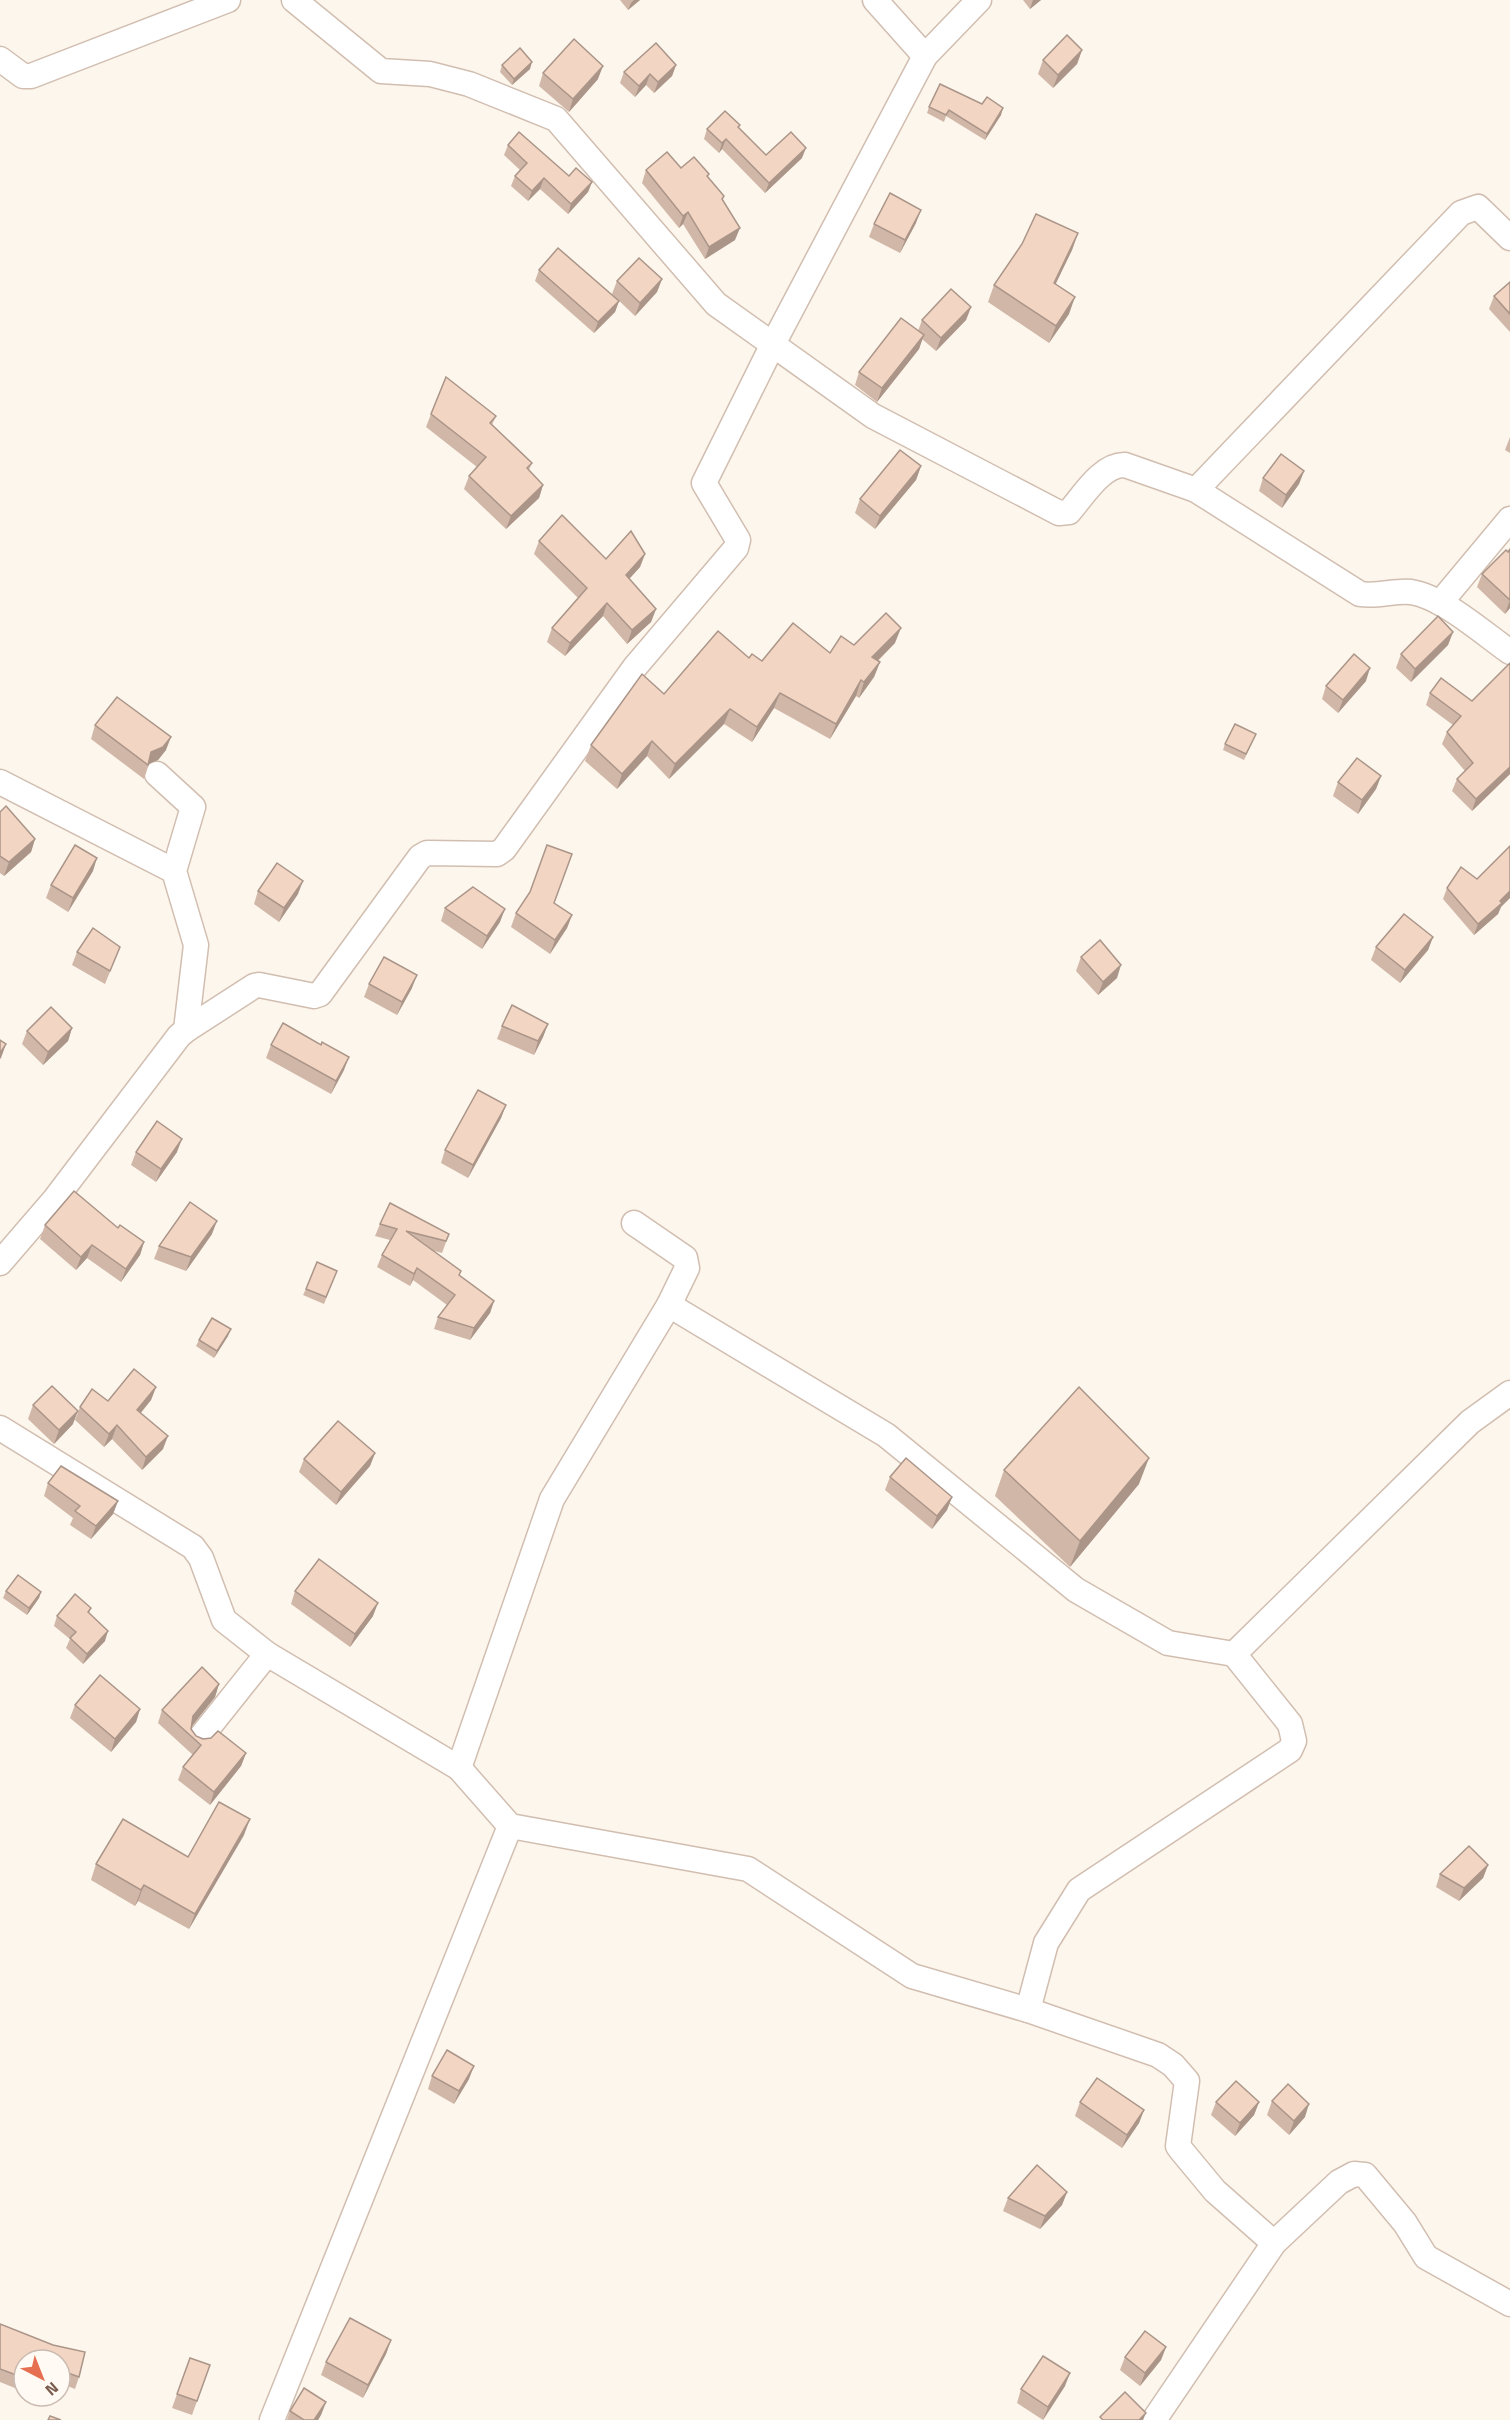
<svg xmlns="http://www.w3.org/2000/svg" width="1510" height="2420" font-family="'Titillium Web',sans-serif">
  <rect width="100%" height="100%" fill="#fdf6ec"/>
  <g fill="none" stroke-linecap="round" stroke-linejoin="round">
    <defs>
      <g id="minor">
        <path d="M294 0 381 71 430 74 469 84 556 119 716 304 873 416 1059 513 1069 512C1083 496 1102 464 1125 465L1196 490 1360 594C1378 597 1395 590 1411 592 1443 597 1483 633 1510 652"/>
        <polyline points="875,0 925,56"/>
        <polyline points="0,59 23,76 31,76 228,0"/>
        <polyline points="1196,490 1461,213 1478,207 1510,238"/>
        <polyline points="1440,603 1510,519"/>
        <polyline points="157,774 193,807 174,871 196,945 186,1030"/>
        <polyline points="0,782 174,871"/>
        <polyline points="0,1263 55,1199 179,1036 186,1030 254,986 259,985 314,996 320,994 420,857 427,853 497,854 504,849 635,667 736,548 738,540 704,483 772,346 925,56 979,0"/>
        <polyline points="669,1305 886,1435 1076,1590 1168,1643 1234,1654 1290,1724 1294,1741 1290,1750 1079,1890 1046,1943 1028,2010"/>
        <polyline points="0,1428 193,1547 201,1558 224,1620 267,1654 459,1768 510,1826 748,1869 912,1976 1028,2010 1158,2055 1173,2065 1187,2081 1178,2146 1181,2150 1215,2191 1274,2243"/>
        <polyline points="1234,1654 1470,1422 1510,1393"/>
        <polyline points="200,1738 267,1654"/>
        <polyline points="459,1768 552,1499 669,1305 687,1268 685,1258 634,1223"/>
        <polyline points="272,2420 510,1826"/>
        <polyline points="1154,2420 1274,2243 1339,2182 1354,2174 1365,2175 1405,2223 1426,2257 1510,2304"/>
      </g>
    </defs>
    <use href="#minor" stroke="#d1beb0" stroke-width="27"/>
    <use href="#minor" stroke="#fff" stroke-width="24"/>
  </g>
  <g fill="#d1b7a8">
    <polygon points="620,0 640,0 628,10"/>
    <polygon points="1023,0 1041,0 1030,9"/>
    <polygon points="1082,50 1077,64 1053,88 1038,74 1043,60"/>
    <polygon points="502,65 530,69 512,85 500,72"/>
    <polygon points="676,65 672,76 654,93 646,85 635,97 620,83 624,72"/>
    <polygon points="543,73 598,79 569,112 539,86"/>
    <polygon points="929,107 1001,115 985,140 946,116 944,122 927,113"/>
    <polygon points="740,125 739,128 766,155 802,158 765,193 722,149 719,153 704,139 707,129"/>
    <polygon points="508,145 569,176 592,182 588,192 568,214 540,189 528,201 511,186 515,176 520,170 504,155"/>
    <polygon points="681,168 709,174 708,177 723,201 735,240 705,259 683,224 679,228 642,183 646,170"/>
    <polygon points="916,223 900,253 869,237 874,224"/>
    <polygon points="1078,233 1072,250 1055,284 1069,314 1049,343 988,302 994,285"/>
    <polygon points="539,270 619,301 615,312 594,333 535,281"/>
    <polygon points="662,279 657,292 635,316 612,294 617,281"/>
    <polygon points="1510,282 1510,332 1489,309 1494,296"/>
    <polygon points="971,307 966,320 936,351 922,339 919,349 877,402 855,385 859,372 918,331 922,320"/>
    <polygon points="431,414 496,416 492,425 532,463 529,470 543,485 539,498 506,529 464,489 469,476 477,467 426,427"/>
    <polygon points="1510,437 1510,453 1505,450"/>
    <polygon points="921,466 916,480 875,529 855,513 860,499"/>
    <polygon points="1304,471 1299,484 1282,508 1259,491 1263,478"/>
    <polygon points="539,541 606,559 645,554 640,567 629,579 656,609 651,622 627,644 603,616 565,656 547,642 552,628 578,598 534,554"/>
    <polygon points="1510,549 1510,608 1505,614 1477,587 1482,574"/>
    <polygon points="1453,632 1448,645 1411,682 1396,668 1401,654"/>
    <polygon points="895,643 878,661 880,662 874,677 859,698 856,696 830,739 774,708 752,742 724,724 669,779 647,756 617,789 585,761 591,745 664,694 749,658 762,661 830,653 854,645"/>
    <polygon points="1510,663 1510,774 1472,811 1452,791 1457,779 1465,771 1442,744 1447,732 1453,725 1426,705 1430,693 1472,701"/>
    <polygon points="1366,681 1338,713 1322,699 1326,686"/>
    <polygon points="95,725 166,750 158,760 149,764 144,779 91,739"/>
    <polygon points="1253,741 1244,760 1223,750 1225,744"/>
    <polygon points="1381,776 1376,789 1358,814 1333,796 1338,782"/>
    <polygon points="0,812 35,839 31,852 4,876 0,873"/>
    <polygon points="93,871 68,912 46,898 51,885"/>
    <polygon points="1447,888 1501,907 1498,914 1474,935 1443,899"/>
    <polygon points="258,891 298,894 279,922 254,904"/>
    <polygon points="554,903 572,915 567,928 550,954 511,927 516,913"/>
    <polygon points="445,908 500,922 482,949 441,921"/>
    <polygon points="1433,937 1428,950 1400,983 1371,960 1376,947"/>
    <polygon points="120,947 105,984 72,965 77,952"/>
    <polygon points="1081,957 1117,978 1098,995 1076,971"/>
    <polygon points="369,984 412,988 397,1015 364,997"/>
    <polygon points="548,1024 543,1037 534,1055 497,1039 502,1026"/>
    <polygon points="72,1028 68,1041 43,1065 22,1044 27,1031"/>
    <polygon points="271,1045 344,1070 331,1094 266,1058"/>
    <polygon points="506,1105 501,1118 468,1178 441,1163 445,1150"/>
    <polygon points="136,1152 177,1152 156,1182 131,1165"/>
    <polygon points="380,1224 449,1234 442,1253 434,1251 460,1276 494,1301 490,1313 470,1340 434,1329 438,1317 447,1305 413,1280 410,1286 377,1267 382,1255 390,1240 375,1236"/>
    <polygon points="45,1225 144,1242 140,1255 121,1282 87,1258 76,1270 40,1239"/>
    <polygon points="212,1234 186,1271 154,1259 159,1246"/>
    <polygon points="337,1271 324,1304 303,1295 306,1289"/>
    <polygon points="228,1336 214,1358 196,1346 199,1340"/>
    <polygon points="156,1387 151,1400 141,1413 163,1449 142,1470 112,1439 104,1447 75,1420 80,1407 108,1401"/>
    <polygon points="33,1405 73,1424 54,1444 28,1419"/>
    <polygon points="375,1453 370,1466 336,1505 299,1472 304,1459"/>
    <polygon points="1004,1470 1139,1484 1070,1567 995,1496"/>
    <polygon points="890,1477 952,1497 947,1510 932,1529 885,1490"/>
    <polygon points="48,1483 118,1501 113,1514 91,1539 70,1525 73,1518 44,1496"/>
    <polygon points="6,1591 41,1592 39,1598 27,1615 3,1598"/>
    <polygon points="295,1591 373,1616 350,1647 291,1604"/>
    <polygon points="91,1608 89,1613 105,1641 83,1664 66,1648 70,1639 54,1626 57,1616"/>
    <polygon points="219,1684 215,1697 192,1725 191,1729 196,1736 246,1753 241,1766 210,1805 178,1780 183,1767 193,1755 158,1723 162,1710"/>
    <polygon points="75,1705 140,1709 136,1722 111,1752 70,1718"/>
    <polygon points="244,1835 189,1929 138,1901 135,1906 91,1880 96,1864 188,1857"/>
    <polygon points="1488,1865 1483,1878 1459,1901 1436,1887 1440,1874"/>
    <polygon points="432,2076 469,2079 454,2104 428,2089"/>
    <polygon points="1272,2101 1305,2117 1289,2135 1267,2115"/>
    <polygon points="1080,2102 1144,2110 1139,2123 1122,2148 1075,2116"/>
    <polygon points="1216,2102 1259,2102 1254,2115 1235,2136 1211,2115"/>
    <polygon points="1067,2192 1062,2205 1040,2229 1003,2211 1008,2198"/>
    <polygon points="0,2324 53,2345 85,2352 79,2377 75,2389 60,2383 60,2360 24,2360 24,2370 22,2370 15,2388 0,2382"/>
    <polygon points="391,2340 386,2354 363,2398 321,2375 326,2362"/>
    <polygon points="1166,2347 1161,2360 1140,2386 1120,2370 1125,2357"/>
    <polygon points="190,2358 210,2365 192,2415 172,2408"/>
    <polygon points="1065,2386 1043,2420 1017,2403 1021,2389"/>
    <polygon points="326,2402 321,2415 318,2420 287,2420 290,2411"/>
  </g>
  <g fill="#aa9588">
    <polygon points="634,0 640,0 628,10 631,3"/>
    <polygon points="1033,0 1041,0 1030,9"/>
    <polygon points="1082,50 1077,64 1053,88 1058,75"/>
    <polygon points="532,62 530,69 512,85 514,79"/>
    <polygon points="676,65 672,76 654,93 658,82"/>
    <polygon points="603,66 598,79 569,112 573,99"/>
    <polygon points="650,74 646,85 635,97 639,86"/>
    <polygon points="1003,108 1001,115 985,140 987,134"/>
    <polygon points="726,139 722,149 719,153 722,143"/>
    <polygon points="806,148 802,158 765,193 769,183"/>
    <polygon points="544,178 540,189 528,201 532,191"/>
    <polygon points="592,182 588,192 568,214 571,204"/>
    <polygon points="921,210 916,223 900,253 905,240"/>
    <polygon points="688,212 683,224 679,228 683,216"/>
    <polygon points="740,228 735,240 705,259 709,247"/>
    <polygon points="1078,233 1072,250 1048,300 1054,283"/>
    <polygon points="662,279 657,292 635,316 640,303"/>
    <polygon points="1075,297 1069,314 1049,343 1056,326"/>
    <polygon points="619,301 615,312 594,333 598,322"/>
    <polygon points="971,307 966,320 936,351 941,338"/>
    <polygon points="924,335 919,349 877,402 882,388"/>
    <polygon points="921,466 916,480 875,529 880,516"/>
    <polygon points="1304,471 1299,484 1282,508 1286,495"/>
    <polygon points="543,485 539,498 506,529 511,516"/>
    <polygon points="645,554 640,567 621,588 626,575"/>
    <polygon points="1510,600 1510,608 1505,614"/>
    <polygon points="607,603 603,616 565,656 570,643"/>
    <polygon points="656,609 651,622 627,644 632,630"/>
    <polygon points="901,628 895,643 866,672 872,657"/>
    <polygon points="1453,632 1448,645 1411,682 1415,669"/>
    <polygon points="880,662 874,677 859,698 864,682"/>
    <polygon points="1370,668 1366,681 1338,713 1343,700"/>
    <polygon points="861,680 856,696 830,739 836,724"/>
    <polygon points="780,693 774,708 752,742 757,727"/>
    <polygon points="730,709 724,724 669,779 675,764"/>
    <polygon points="171,737 166,750 158,760 146,765 151,752"/>
    <polygon points="652,741 647,756 617,789 622,774"/>
    <polygon points="1510,767 1510,774 1472,811 1476,799"/>
    <polygon points="1381,776 1376,789 1358,814 1362,800"/>
    <polygon points="35,839 31,852 4,876 9,862"/>
    <polygon points="97,858 93,871 68,912 73,898"/>
    <polygon points="303,881 298,894 279,922 284,908"/>
    <polygon points="1510,891 1510,898 1501,907 1498,914 1474,935 1478,924"/>
    <polygon points="505,909 500,922 482,949 487,936"/>
    <polygon points="572,915 567,928 550,954 555,940"/>
    <polygon points="1433,937 1428,950 1400,983 1405,970"/>
    <polygon points="1121,965 1117,978 1098,995 1103,982"/>
    <polygon points="417,975 412,988 397,1015 402,1002"/>
    <polygon points="548,1024 543,1037 534,1055 538,1041"/>
    <polygon points="72,1028 68,1041 43,1065 48,1052"/>
    <polygon points="6,1044 1,1058 0,1059 0,1053"/>
    <polygon points="349,1057 344,1070 331,1094 336,1081"/>
    <polygon points="506,1105 501,1118 468,1178 473,1165"/>
    <polygon points="182,1139 177,1152 156,1182 161,1169"/>
    <polygon points="217,1221 212,1234 186,1271 191,1257"/>
    <polygon points="144,1242 140,1255 121,1282 126,1269"/>
    <polygon points="92,1245 87,1258 76,1270 81,1257"/>
    <polygon points="417,1268 413,1280 410,1286 414,1274"/>
    <polygon points="494,1301 490,1313 470,1340 474,1328"/>
    <polygon points="231,1329 228,1336 214,1358 217,1351"/>
    <polygon points="156,1387 151,1400 132,1423 137,1410"/>
    <polygon points="78,1411 73,1424 54,1444 59,1430"/>
    <polygon points="117,1425 112,1439 104,1447 109,1434"/>
    <polygon points="168,1436 163,1449 142,1470 146,1457"/>
    <polygon points="375,1453 370,1466 336,1505 341,1492"/>
    <polygon points="1149,1458 1139,1484 1070,1567 1080,1541"/>
    <polygon points="952,1497 947,1510 932,1529 937,1516"/>
    <polygon points="118,1501 113,1514 91,1539 96,1526"/>
    <polygon points="41,1592 39,1598 27,1615 29,1608"/>
    <polygon points="378,1603 373,1616 350,1647 355,1634"/>
    <polygon points="108,1631 105,1641 83,1664 87,1654"/>
    <polygon points="219,1684 215,1697 189,1730 193,1716"/>
    <polygon points="140,1709 136,1722 111,1752 115,1739"/>
    <polygon points="246,1753 241,1766 210,1805 214,1792"/>
    <polygon points="250,1819 244,1835 189,1929 195,1914"/>
    <polygon points="1488,1865 1483,1878 1459,1901 1464,1888"/>
    <polygon points="144,1885 138,1901 135,1906 141,1890"/>
    <polygon points="474,2066 469,2079 454,2104 459,2091"/>
    <polygon points="1259,2102 1254,2115 1235,2136 1240,2123"/>
    <polygon points="1309,2104 1305,2117 1289,2135 1294,2121"/>
    <polygon points="1144,2110 1139,2123 1122,2148 1127,2135"/>
    <polygon points="1067,2192 1062,2205 1040,2229 1045,2216"/>
    <polygon points="391,2340 386,2354 363,2398 368,2385"/>
    <polygon points="1166,2347 1161,2360 1140,2386 1145,2373"/>
    <polygon points="1070,2373 1065,2386 1043,2420 1048,2407"/>
    <polygon points="326,2402 321,2415 318,2420 314,2420"/>
    <polygon points="1146,2413 1143,2420 1139,2420"/>
  </g>
  <g fill="#f3d5c3" stroke="#aa9588" stroke-width="1.5">
    <polygon points="1067,35 1082,50 1058,75 1043,60"/>
    <polygon points="574,39 603,66 573,99 543,73"/>
    <polygon points="656,43 676,65 658,82 650,74 639,86 624,72"/>
    <polygon points="520,48 532,62 514,79 502,65"/>
    <polygon points="940,84 982,104 987,97 1003,108 987,134 949,110 946,115 929,107"/>
    <polygon points="725,111 740,125 738,127 766,155 791,132 806,148 769,183 726,139 722,143 707,129"/>
    <polygon points="519,132 569,176 576,168 592,182 571,204 544,178 532,191 515,176 527,163 508,145"/>
    <polygon points="667,152 681,168 694,157 709,174 707,176 724,196 722,199 740,228 709,247 688,212 683,216 646,170"/>
    <polygon points="890,193 921,210 905,240 874,224"/>
    <polygon points="1036,214 1078,233 1054,283 1075,297 1056,326 994,285 1022,244"/>
    <polygon points="558,248 619,301 598,322 539,270"/>
    <polygon points="639,258 662,279 640,303 617,281"/>
    <polygon points="1510,282 1510,314 1494,296"/>
    <polygon points="951,289 971,307 941,338 922,320"/>
    <polygon points="901,318 924,335 882,388 859,372"/>
    <polygon points="446,377 496,416 490,423 532,463 527,468 543,485 511,516 469,476 486,457 431,414"/>
    <polygon points="900,450 921,466 880,516 860,499"/>
    <polygon points="1281,454 1304,471 1286,495 1263,478"/>
    <polygon points="562,515 606,559 631,531 645,554 626,575 656,609 632,630 607,603 570,643 552,628 587,588 539,541"/>
    <polygon points="1510,549 1510,600 1482,574 1506,550 1508,552"/>
    <polygon points="886,613 901,628 872,657 880,662 864,682 861,680 836,724 780,693 757,727 730,709 675,764 652,741 622,774 591,745 642,674 664,694 718,631 749,658 752,654 762,661 793,623 830,653 841,636 854,645"/>
    <polygon points="1438,616 1453,632 1415,669 1401,654"/>
    <polygon points="1354,654 1370,668 1343,700 1326,686"/>
    <polygon points="1510,663 1510,767 1476,799 1457,779 1473,763 1447,732 1461,716 1430,693 1441,678 1472,701"/>
    <polygon points="117,697 171,737 163,747 151,752 148,765 95,725"/>
    <polygon points="1235,724 1256,734 1246,754 1225,744"/>
    <polygon points="1357,758 1381,776 1362,800 1338,782"/>
    <polygon points="6,806 35,839 9,862 0,856 0,812"/>
    <polygon points="75,845 97,858 73,898 51,885"/>
    <polygon points="547,845 572,854 554,903 572,915 555,940 516,913 530,892"/>
    <polygon points="1510,846 1510,891 1500,901 1502,903 1478,924 1447,888 1461,867 1477,879"/>
    <polygon points="277,863 303,881 284,908 258,891"/>
    <polygon points="473,887 505,909 487,936 445,908"/>
    <polygon points="1404,914 1433,937 1405,970 1376,947"/>
    <polygon points="93,928 120,947 110,971 77,952"/>
    <polygon points="1100,940 1121,965 1103,982 1081,957"/>
    <polygon points="384,957 417,975 402,1002 369,984"/>
    <polygon points="512,1005 548,1024 538,1041 502,1026"/>
    <polygon points="51,1007 72,1028 48,1052 27,1031"/>
    <polygon points="283,1023 321,1045 322,1042 349,1057 336,1081 271,1045"/>
    <polygon points="0,1040 6,1044 0,1053"/>
    <polygon points="478,1090 506,1105 473,1165 445,1150"/>
    <polygon points="157,1121 182,1139 161,1169 136,1152"/>
    <polygon points="74,1191 118,1228 120,1225 144,1242 126,1269 92,1245 81,1257 45,1225"/>
    <polygon points="190,1202 217,1221 191,1257 159,1246"/>
    <polygon points="390,1203 449,1234 446,1241 406,1231 461,1271 459,1275 494,1301 474,1328 438,1317 455,1295 417,1268 414,1274 382,1255 397,1229 380,1224"/>
    <polygon points="317,1262 337,1271 326,1297 306,1289"/>
    <polygon points="212,1318 231,1329 217,1351 199,1340"/>
    <polygon points="134,1369 156,1387 137,1410 168,1436 146,1457 117,1425 109,1434 80,1407 92,1389 108,1401"/>
    <polygon points="52,1386 78,1411 59,1430 33,1405"/>
    <polygon points="1079,1387 1149,1458 1080,1541 1004,1470"/>
    <polygon points="338,1421 375,1453 341,1492 304,1459"/>
    <polygon points="906,1458 952,1497 937,1516 890,1477"/>
    <polygon points="61,1466 118,1501 96,1526 75,1511 80,1506 48,1483"/>
    <polygon points="319,1559 378,1603 355,1634 295,1591"/>
    <polygon points="18,1575 41,1592 29,1608 6,1591"/>
    <polygon points="75,1594 91,1608 88,1612 108,1631 87,1654 70,1638 76,1632 57,1616"/>
    <polygon points="202,1667 219,1684 193,1716 191,1729 196,1736 203,1739 211,1738 218,1731 246,1753 214,1792 183,1767 201,1745 162,1710"/>
    <polygon points="100,1675 140,1709 115,1739 75,1705"/>
    <polygon points="219,1802 250,1819 195,1914 144,1885 141,1890 96,1864 123,1819 188,1857"/>
    <polygon points="1469,1846 1488,1865 1464,1888 1440,1874"/>
    <polygon points="447,2050 474,2066 459,2091 432,2076"/>
    <polygon points="1097,2078 1144,2110 1127,2135 1080,2102"/>
    <polygon points="1236,2081 1259,2102 1240,2123 1216,2102"/>
    <polygon points="1288,2084 1309,2104 1294,2121 1272,2101"/>
    <polygon points="1037,2165 1067,2192 1045,2216 1008,2198"/>
    <polygon points="350,2318 391,2340 368,2385 326,2362"/>
    <polygon points="0,2324 53,2345 85,2352 79,2377 60,2370 60,2360 32,2360 26,2358 26,2360 24,2360 24,2364 19,2376 0,2369"/>
    <polygon points="1145,2331 1166,2347 1145,2373 1125,2357"/>
    <polygon points="1043,2356 1070,2373 1048,2407 1021,2389"/>
    <polygon points="190,2358 210,2365 197,2401 177,2394"/>
    <polygon points="304,2388 326,2402 314,2420 304,2420 290,2411"/>
    <polygon points="1125,2392 1146,2413 1139,2420 1103,2420 1100,2417"/>
    <polygon points="50,2416 61,2420 48,2420"/>
  </g>
  <g transform="translate(42 2378) rotate(138)"><circle r="28" fill="#fffaf3" stroke="#cabbb1" stroke-width="1.5"/>
  <path d="M0-4.5L10 22L0 15L-10 22Z" fill="#e76f51"/>
  <text y="-9" font-size="16" font-weight="bold" text-anchor="middle" fill="#7a5c4d">N</text>
  </g>
</svg>
